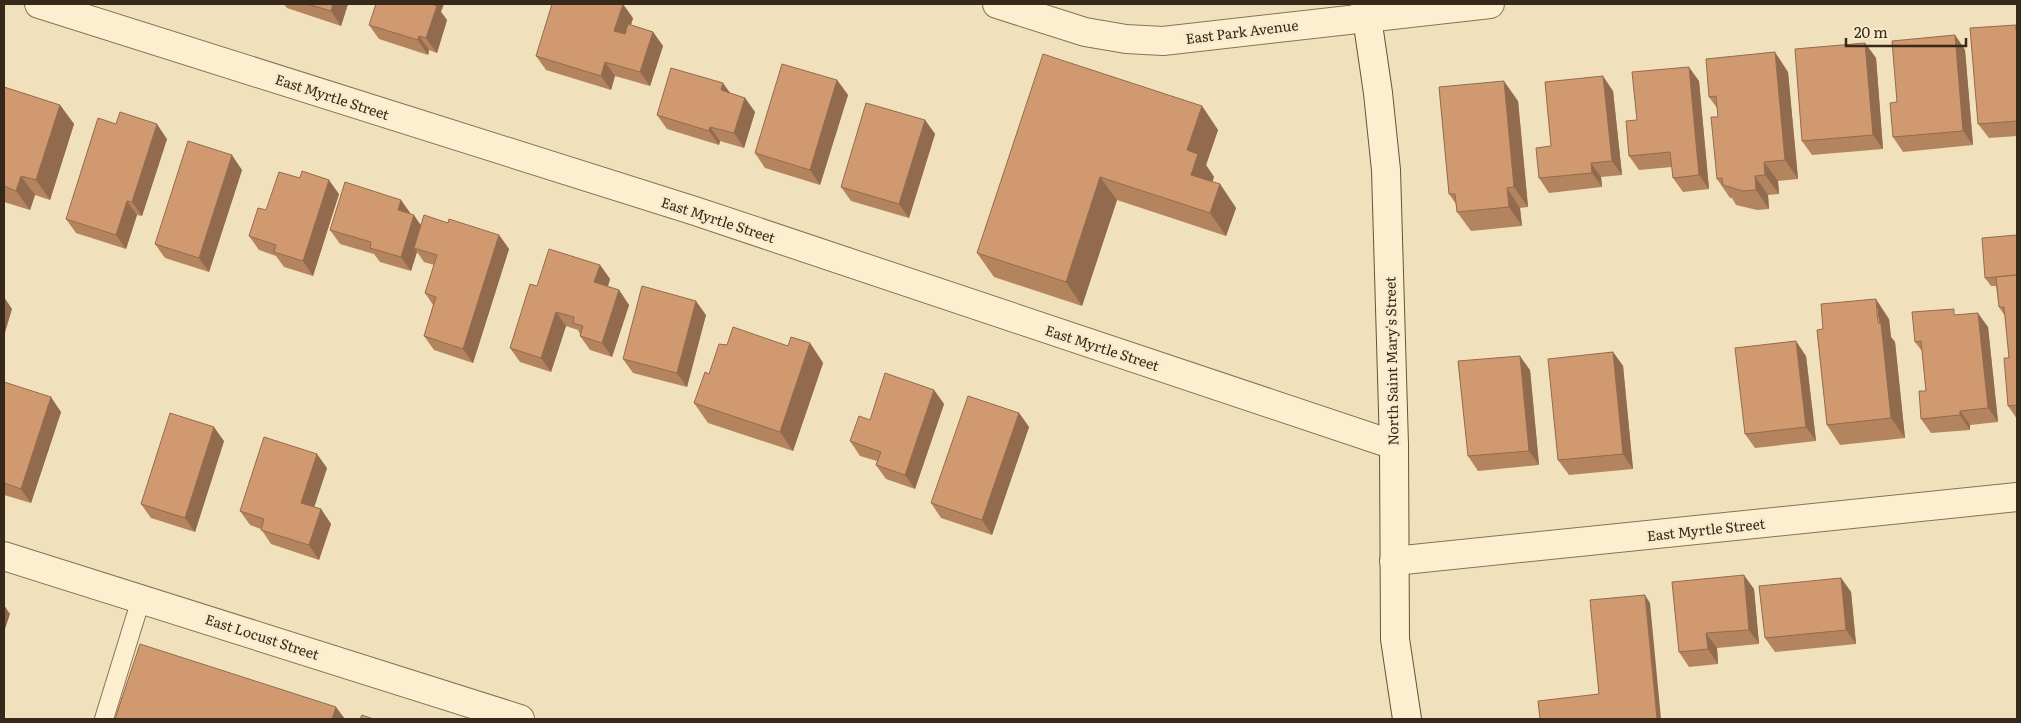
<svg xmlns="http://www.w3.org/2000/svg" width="2021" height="723" font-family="Literata,serif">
  <rect width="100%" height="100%" fill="#f0e1bc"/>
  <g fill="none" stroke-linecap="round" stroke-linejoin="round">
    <defs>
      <polyline id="service" points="104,719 141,599"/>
      <g id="minor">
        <polyline points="39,4 695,211 1394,445"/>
        <polyline points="997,4 1085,32 1126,39 1163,41 1490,4"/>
        <polyline points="4,556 520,719"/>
        <polyline points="1394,561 2017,497"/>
      </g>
      <polyline id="secondary" points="1365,4 1378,93 1386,170 1394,445 1395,639 1407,719"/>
    </defs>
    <use href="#service" stroke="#897155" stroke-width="20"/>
    <use href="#minor" stroke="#897155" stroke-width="30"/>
    <use href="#secondary" stroke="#6a5238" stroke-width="30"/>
    <use href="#service" stroke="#fbefcf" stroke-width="18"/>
    <use href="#minor" stroke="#fbefcf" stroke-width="28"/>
    <use href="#secondary" stroke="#fbefcf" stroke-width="28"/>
  </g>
  <g fill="#b4845f">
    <polygon points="284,4 348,4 341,26 287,8"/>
    <polygon points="441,12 447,20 437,53 429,50 428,55 379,39 369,25"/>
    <polygon points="633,18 631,25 653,32 663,46 650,86 615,76 611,90 546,70 536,56"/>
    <polygon points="2016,25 2017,27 2017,136 1989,138 1978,124"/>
    <polygon points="1955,35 1965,50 1973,145 1903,152 1893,137 1897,102"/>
    <polygon points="1865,43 1876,58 1883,149 1812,155 1802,141"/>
    <polygon points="1788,72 1798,179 1778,181 1779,194 1768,195 1769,209 1757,210 1736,205 1732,198 1730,198 1717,179 1718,117 1717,108 1709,97"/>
    <polygon points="837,80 848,95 820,185 765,168 755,153"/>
    <polygon points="1699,81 1709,189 1683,192 1673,178 1672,167 1639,170 1629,156 1637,120"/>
    <polygon points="4,87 60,105 74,124 50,200 35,195 30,210 4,202"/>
    <polygon points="1613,91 1622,175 1601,177 1602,187 1549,193 1539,178 1551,146"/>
    <polygon points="731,94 745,98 755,112 744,148 720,141 719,145 667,129 657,115"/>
    <polygon points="1518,101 1528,207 1520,208 1522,226 1471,231 1457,212 1456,204 1449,194"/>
    <polygon points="1202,106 1218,130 1206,165 1214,177 1212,182 1220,184 1236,208 1226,236 1117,200 1082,306 994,277 977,253"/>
    <polygon points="925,120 935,134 909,218 851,201 841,187"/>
    <polygon points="116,124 167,139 142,216 137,215 126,249 76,233 66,219"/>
    <polygon points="242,170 209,272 165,258 155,244"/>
    <polygon points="339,194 313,276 284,267 276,256 259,250 249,236 266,210"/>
    <polygon points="411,215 421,225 448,223 499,235 509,249 473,363 434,350 424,336 433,305 425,293 434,265 424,262 417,252 411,271 380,262 374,254 340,244 330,230"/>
    <polygon points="2017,235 2017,419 2008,406 2009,358 2005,316 1999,307 1996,286 1991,286 1985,278"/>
    <polygon points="600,265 610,279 608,287 619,290 629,305 612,357 590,350 580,336 580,334 578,330 566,326 551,372 520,362 510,348 537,286"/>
    <polygon points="1958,314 1988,327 1998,422 1970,425 1970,430 1931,433 1921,419 1926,391 1922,351 1915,342"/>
    <polygon points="706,315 687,387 633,373 623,359"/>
    <polygon points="1889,319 1891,337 1895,342 1905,438 1840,445 1827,425"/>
    <polygon points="810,343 823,363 793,451 708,423 694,403 709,374 727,345 788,346"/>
    <polygon points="1613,352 1623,366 1633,469 1569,475 1558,460"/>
    <polygon points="1806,356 1816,441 1755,448 1745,434"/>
    <polygon points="1530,370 1539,465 1478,471 1468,456"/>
    <polygon points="4,382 61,412 31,503 4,495"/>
    <polygon points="934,390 944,404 915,489 886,479 876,465 877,461 860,456 850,441"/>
    <polygon points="1019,413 1029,427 992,535 941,518 931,503"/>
    <polygon points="224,441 195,532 151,518 141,504"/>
    <polygon points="327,468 314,507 321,509 331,524 319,560 271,544 261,529 250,525 240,511"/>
    <polygon points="1841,578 1851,592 1856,644 1775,652 1765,638"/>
    <polygon points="1754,589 1759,644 1717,648 1718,664 1689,667 1679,652"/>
  </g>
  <g fill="#926b4e">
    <polygon points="333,4 348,4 341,26 331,11"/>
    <polygon points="430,4 444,4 441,12 447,20 437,53 426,38"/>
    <polygon points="623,4 633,18 624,46 614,31"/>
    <polygon points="653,32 663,46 650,86 640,72"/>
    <polygon points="1955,35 1965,50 1973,145 1963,131"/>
    <polygon points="419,36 429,50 428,55 418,40"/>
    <polygon points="1865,43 1876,58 1883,149 1873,135"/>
    <polygon points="1775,52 1788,72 1798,179 1785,160"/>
    <polygon points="605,62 615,76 611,90 601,76"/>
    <polygon points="1689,67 1699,81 1709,189 1699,175"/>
    <polygon points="1603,76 1613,91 1622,175 1612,161"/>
    <polygon points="837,80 848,95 820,185 810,170"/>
    <polygon points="1504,81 1518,101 1528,207 1514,187"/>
    <polygon points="723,83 733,97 721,90"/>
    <polygon points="745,98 755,112 744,148 734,133"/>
    <polygon points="60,105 74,124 50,200 36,180"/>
    <polygon points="1202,106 1218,130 1206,165 1214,177 1207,198 1191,175 1187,150"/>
    <polygon points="925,120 935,134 909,218 899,204"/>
    <polygon points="157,124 167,139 142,216 132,202"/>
    <polygon points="710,127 720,141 719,145 709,131"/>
    <polygon points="232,155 242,170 209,272 199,258"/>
    <polygon points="1764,162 1778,181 1779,194 1765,175"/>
    <polygon points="1591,163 1601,177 1602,187 1592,173"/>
    <polygon points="21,176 35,195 30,210 16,191"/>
    <polygon points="1755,176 1768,195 1769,209 1756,190"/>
    <polygon points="1100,177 1117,200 1082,306 1066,282"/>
    <polygon points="329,180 339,194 313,276 303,261"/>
    <polygon points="1220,184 1236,208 1226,236 1210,213"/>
    <polygon points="1507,188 1520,208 1522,226 1509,207"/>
    <polygon points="401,200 411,214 398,210"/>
    <polygon points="127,201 137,215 126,249 116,235"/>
    <polygon points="414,215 424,230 414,248 417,252 411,271 401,257"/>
    <polygon points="499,235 509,249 473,363 463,349"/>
    <polygon points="600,265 610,279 604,297 594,282"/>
    <polygon points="619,290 629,305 612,357 602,343"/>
    <polygon points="4,297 12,309 4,336"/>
    <polygon points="1876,299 1889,319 1891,337 1895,342 1905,438 1891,418"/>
    <polygon points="696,301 706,315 687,387 677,373"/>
    <polygon points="556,312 566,326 551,372 541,358"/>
    <polygon points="1978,313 1988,327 1998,422 1988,408"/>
    <polygon points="1796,341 1806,356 1816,441 1806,427"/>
    <polygon points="810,343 823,363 793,451 780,432"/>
    <polygon points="1613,352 1623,366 1633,469 1623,454"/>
    <polygon points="1520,356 1530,370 1539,465 1529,451"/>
    <polygon points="934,390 944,404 915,489 905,475"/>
    <polygon points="51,397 61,412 31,503 21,489"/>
    <polygon points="1960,411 1970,425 1970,430 1960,415"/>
    <polygon points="1019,413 1029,427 992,535 982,520"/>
    <polygon points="214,427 224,441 195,532 185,518"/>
    <polygon points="317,454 327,468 311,517 301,503"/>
    <polygon points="321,509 331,524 319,560 309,545"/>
    <polygon points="1744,575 1754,589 1759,644 1749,630"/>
    <polygon points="1841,578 1851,592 1856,644 1846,630"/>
    <polygon points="1645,595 1650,603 1661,719 1657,719"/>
    <polygon points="4,605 10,614 4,632"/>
    <polygon points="1706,633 1717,648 1718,664 1708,649"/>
    <polygon points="336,707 345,719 332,719"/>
  </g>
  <g fill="#d1996f" stroke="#926b4e">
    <polygon points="307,4 333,4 331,11"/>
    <polygon points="376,4 432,4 437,6 426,38 419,36 418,40 369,25"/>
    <polygon points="552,4 623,4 614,31 625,34 628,24 653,32 640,72 605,62 601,76 536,56"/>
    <polygon points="2016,25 2016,30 2017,30 2017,121 1978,124 1970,28"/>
    <polygon points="1955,35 1963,131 1893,137 1890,103 1897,102 1892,41"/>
    <polygon points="1865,43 1873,135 1802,141 1795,49"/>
    <polygon points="1775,52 1785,160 1764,162 1765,175 1755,176 1756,190 1743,191 1723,185 1722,178 1717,179 1711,117 1718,117 1716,96 1709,97 1706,59"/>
    <polygon points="1043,54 1202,106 1187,150 1198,154 1191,175 1220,184 1210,213 1100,177 1066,282 977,253"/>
    <polygon points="782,64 837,80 810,170 755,153"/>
    <polygon points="1689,67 1699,175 1673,178 1670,152 1629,156 1626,121 1637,120 1632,72"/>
    <polygon points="671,68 723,83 721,90 745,98 734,133 710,127 709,131 657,115"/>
    <polygon points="1603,76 1612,161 1591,163 1592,173 1539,178 1536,148 1551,146 1545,82"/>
    <polygon points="1504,81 1514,187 1507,188 1509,207 1457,212 1455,194 1449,194 1439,87"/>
    <polygon points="4,87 60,105 36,180 21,176 16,191 4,186"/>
    <polygon points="866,103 925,120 899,204 841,187"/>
    <polygon points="120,112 157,124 132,202 127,201 116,235 66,219 98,118 116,124"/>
    <polygon points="188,141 232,155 199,258 155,244"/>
    <polygon points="302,171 329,180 303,261 274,252 276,245 249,236 258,208 266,210 279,172 300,178"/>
    <polygon points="345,182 401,200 398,210 414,215 401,257 370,248 371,242 330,230"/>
    <polygon points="424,215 448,223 449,219 499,235 463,349 424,336 436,297 425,293 437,255 414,248"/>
    <polygon points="2017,235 2017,275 1985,278 1982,238"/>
    <polygon points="549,249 600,265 594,282 619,290 602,343 580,336 583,326 573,323 574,317 556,312 541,358 510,348 530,284 537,286"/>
    <polygon points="2017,275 2017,405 2008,406 2004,358 2009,358 2004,307 1999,307 1996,277"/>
    <polygon points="642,286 696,301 677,373 623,359"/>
    <polygon points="1876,299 1878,323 1881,323 1891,418 1827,425 1817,330 1823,329 1821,304"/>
    <polygon points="1954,309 1954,315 1978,313 1988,408 1960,411 1960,415 1921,419 1919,391 1926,391 1921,341 1915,342 1912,312"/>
    <polygon points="733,327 788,346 791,337 810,343 780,432 694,403 705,372 709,374 719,344 727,345"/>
    <polygon points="1796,341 1806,427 1745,434 1735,348"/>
    <polygon points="1613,352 1623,454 1558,460 1548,359"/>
    <polygon points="1520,356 1529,451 1468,456 1458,361"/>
    <polygon points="885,373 934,390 905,475 876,465 881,452 850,441 859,416 870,420"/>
    <polygon points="4,382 51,397 21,489 4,483"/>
    <polygon points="968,396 1019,413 982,520 931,503"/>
    <polygon points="170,413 214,427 185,518 141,504"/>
    <polygon points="264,437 317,454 301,503 321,509 309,545 261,530 264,519 240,511"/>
    <polygon points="1744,575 1749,630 1706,633 1708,649 1679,652 1672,582"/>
    <polygon points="1841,578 1846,630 1765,638 1759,586"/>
    <polygon points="1645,595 1657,719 1540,719 1538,701 1599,694 1590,600"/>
    <polygon points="140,644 336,707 332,719 115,719"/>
    <polygon points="362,715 373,719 360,719"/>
  </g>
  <g text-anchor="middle" stroke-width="5" stroke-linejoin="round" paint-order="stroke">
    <g font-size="14" fill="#37291a" stroke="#f7ebcc">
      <text transform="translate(1242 32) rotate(-7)" y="5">East Park Avenue</text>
      <text transform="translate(332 97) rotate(18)" y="5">East Myrtle Street</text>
      <text transform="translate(718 220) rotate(18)" y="5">East Myrtle Street</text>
      <text transform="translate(1102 348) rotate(18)" y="5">East Myrtle Street</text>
      <text transform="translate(1392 361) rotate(-91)" y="5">North Saint Mary's Street</text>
      <text transform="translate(1706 530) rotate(-6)" y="5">East Myrtle Street</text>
      <text transform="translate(262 637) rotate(18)" y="5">East Locust Street</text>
    </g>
  </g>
  <rect width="2021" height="723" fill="none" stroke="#37291a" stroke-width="10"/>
  <path d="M1846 38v8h120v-8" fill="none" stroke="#37291a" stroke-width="2.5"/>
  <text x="1854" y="38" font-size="15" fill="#37291a" stroke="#f7ebcc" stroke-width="4" paint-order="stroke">20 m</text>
</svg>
